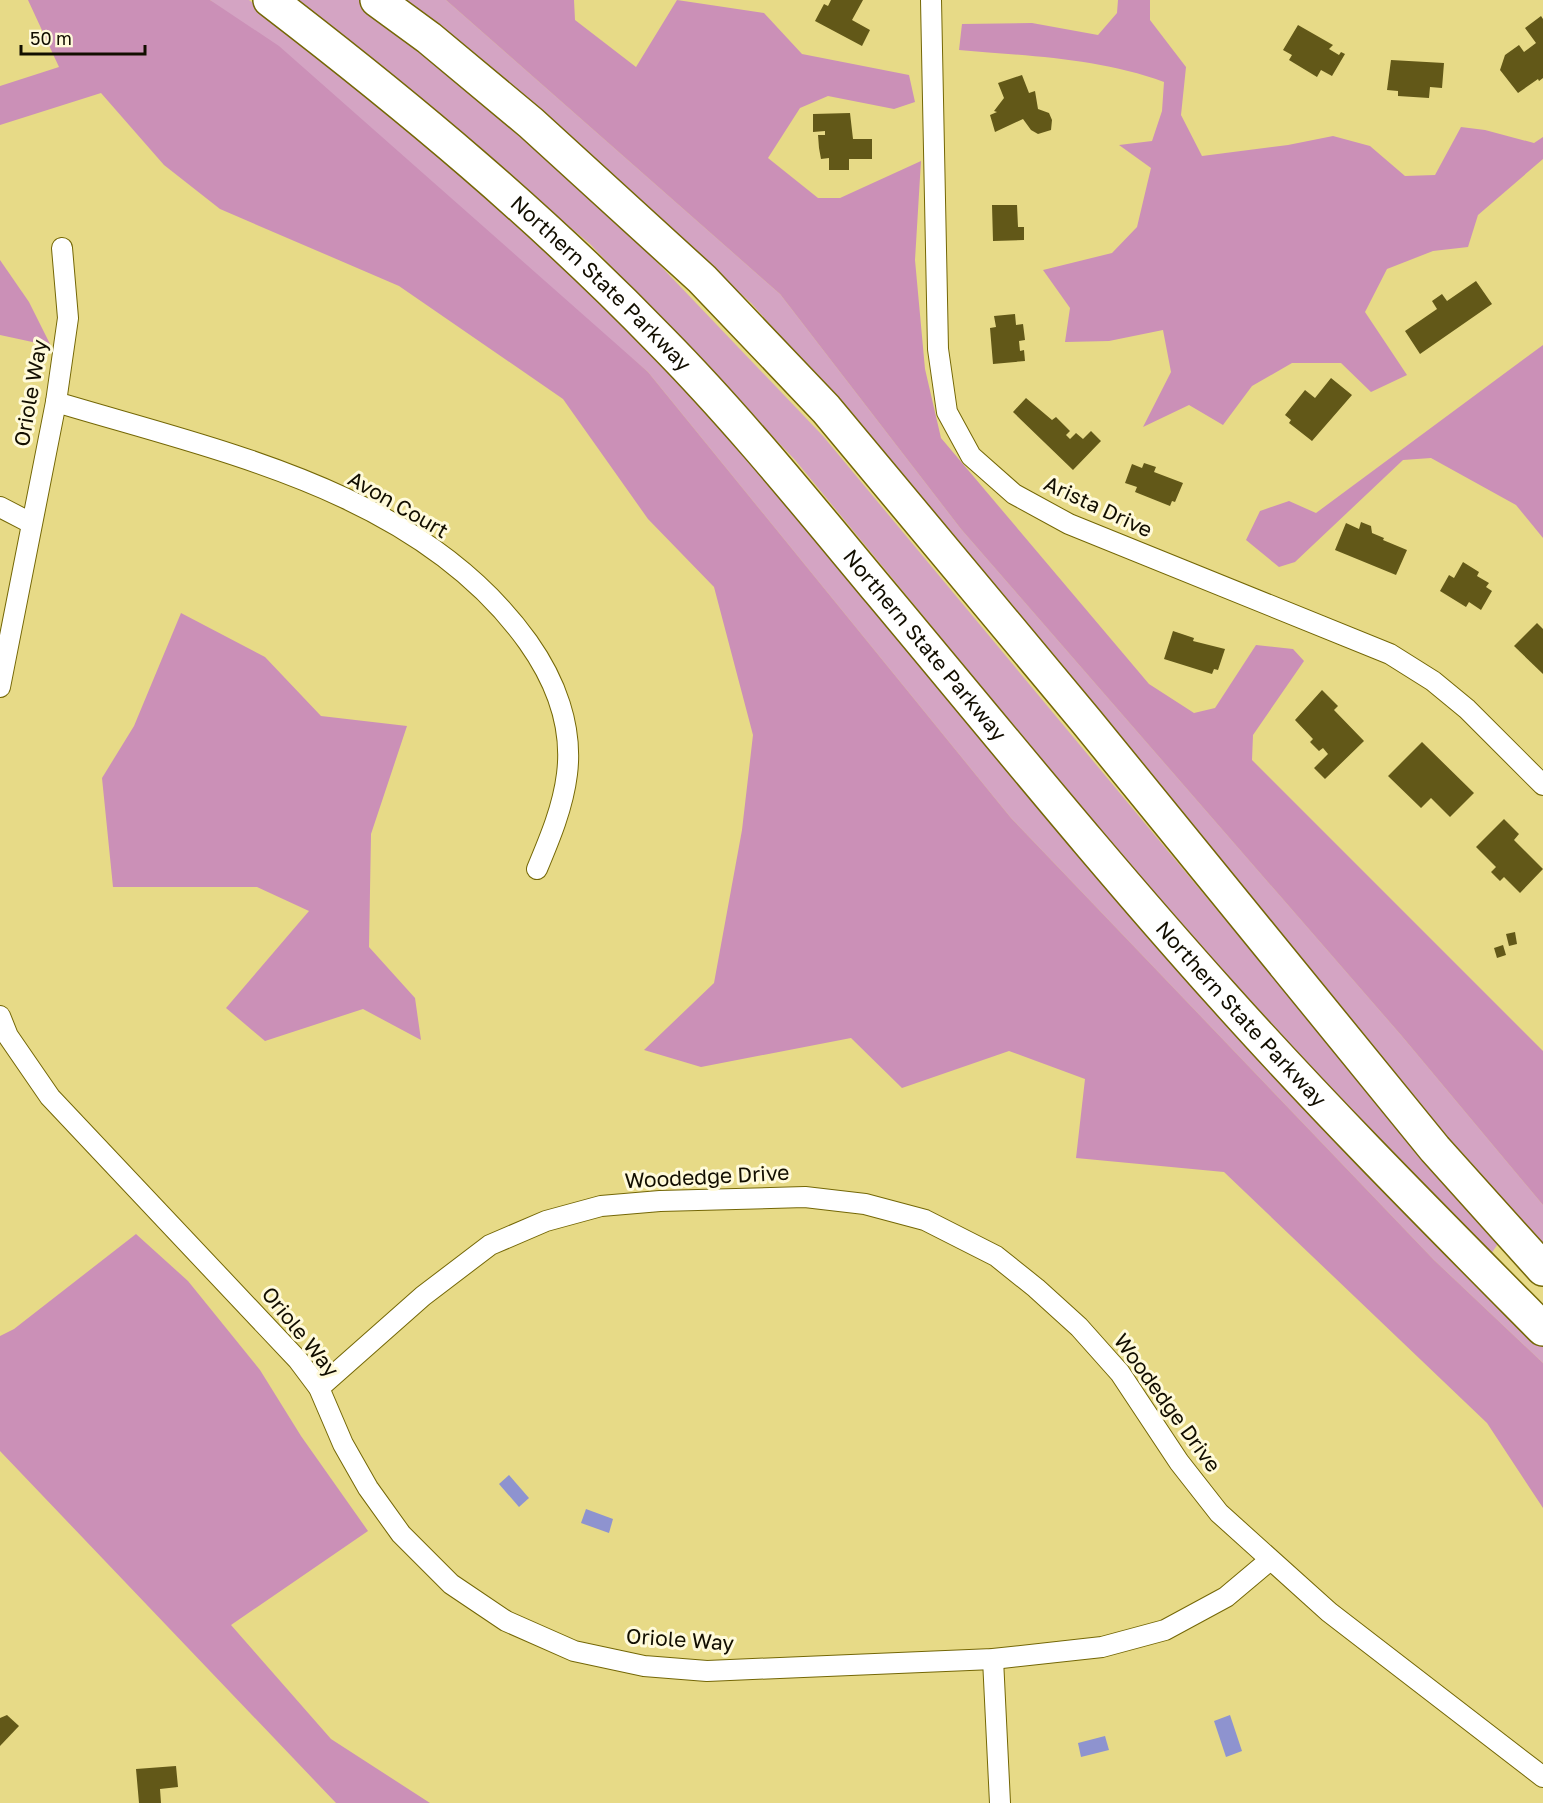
<svg xmlns="http://www.w3.org/2000/svg" width="1543" height="1803" font-family="'Golos Text',sans-serif">
  <rect width="100%" height="100%" fill="#e7da87"/>
  <g fill="#d4a4c3">
    <polygon points="210,0 249,0 259,7 392,111 567,264 699,398 1149,939 1452,1253 1543,1342 1543,1363 1434,1260 1011,818 648,372"/>
    <polygon points="288,0 359,0 611,214 823,436 1370,1094 1502,1238 1491,1254 1351,1118 1150,892 795,460 590,244 353,46"/>
    <polygon points="401,0 446,0 780,294 961,529 1401,1035 1543,1205 1543,1248 1314,986 857,424 751,303 492,71"/>
  </g>
  <g fill="#cb90b7">
    <polygon points="28,0 210,0 279,46 648,372 1011,818 1434,1260 1543,1363 1543,1508 1487,1423 1224,1172 1076,1158 1085,1079 1009,1051 902,1088 851,1038 701,1067 644,1050 714,983 742,830 753,735 714,587 648,519 563,399 399,286 220,209 164,165 101,93 0,125 0,86 59,67"/>
    <polygon points="446,0 574,0 575,20 636,67 677,0 764,13 802,54 909,75 915,102 894,109 828,96 800,108 768,158 818,198 840,198 921,161 915,260 925,369 941,438 1149,684 1194,713 1215,708 1256,645 1293,649 1304,661 1253,735 1252,760 1543,1051 1543,1205 1401,1035 961,529 780,294"/>
    <path d="M1118 0H1150V20L1186 67 1181 115 1202 156 1288 145 1333 136 1370 146 1405 176 1435 175 1461 127 1485 130 1534 143 1543 137V159L1478 215 1468 247 1433 251 1387 269 1365 312 1407 375 1371 392 1341 363H1292L1252 386 1223 425 1189 405 1143 427 1171 372 1163 330 1109 341 1065 342 1070 308 1043 270 1112 253 1137 227 1151 168 1119 145 1152 141 1162 111 1164 82C1099 58 1028 56 959 50L962 24 1032 23 1098 35 1117 13Z"/>
    <polygon points="0,260 29,302 51,346 0,335"/>
    <polygon points="1543,345 1543,538 1516,505 1431,458 1403,460 1295,562 1279,567 1246,540 1260,511 1289,501 1316,513"/>
    <polygon points="181,613 265,657 321,716 407,726 371,834 369,947 415,998 421,1040 363,1009 265,1041 226,1008 309,911 257,887 113,887 102,778 134,726"/>
    <polygon points="136,1234 188,1281 260,1370 301,1436 368,1531 231,1625 331,1739 430,1803 336,1803 0,1451 0,1336 14,1329"/>
  </g>
  <g fill="#8e93cf">
    <polygon points="509,1475 529,1498 519,1507 499,1484"/>
    <polygon points="586,1509 613,1519 609,1533 581,1523"/>
    <polygon points="1230,1715 1242,1751 1226,1757 1214,1721"/>
    <polygon points="1105,1736 1109,1750 1081,1757 1078,1743"/>
  </g>
  <g fill="#625818">
    <polygon points="831,0 863,0 852,20 870,30 862,46 815,21 824,4 828,6"/>
    <polygon points="1541,16 1543,19 1543,78 1539,81 1538,79 1518,93 1500,70 1505,55 1519,45 1524,52 1536,43 1525,28"/>
    <polygon points="1298,25 1333,45 1329,49 1339,55 1341,52 1345,54 1332,76 1321,70 1317,77 1289,60 1292,55 1283,50"/>
    <polygon points="1391,60 1444,63 1442,88 1430,87 1429,98 1398,96 1398,91 1387,90"/>
    <polygon points="1022,75 1029,93 1035,91 1038,109 1049,113 1052,120 1051,130 1038,134 1031,130 1023,119 995,132 990,115 997,112 994,111 1004,98 998,83"/>
    <polygon points="850,113 853,139 872,139 872,159 849,159 849,170 829,170 829,158 821,159 819,148 818,135 825,135 825,131 813,132 813,114"/>
    <polygon points="992,205 1017,205 1018,227 1024,227 1024,240 993,241"/>
    <polygon points="1476,281 1492,304 1420,354 1405,331 1437,309 1432,301 1442,294 1447,301"/>
    <polygon points="1015,314 1016,325 1023,324 1025,340 1019,341 1020,351 1024,350 1025,361 993,364 990,328 996,327 994,316"/>
    <polygon points="1331,378 1352,395 1312,441 1289,423 1291,420 1285,415 1305,390 1315,398"/>
    <polygon points="1026,398 1052,420 1056,417 1070,431 1066,435 1070,439 1076,433 1083,439 1091,431 1101,441 1073,470 1013,412"/>
    <polygon points="1144,463 1156,467 1154,472 1183,483 1175,502 1172,501 1170,506 1135,492 1137,487 1125,483 1132,464 1142,468"/>
    <polygon points="1361,522 1371,526 1372,533 1384,538 1383,540 1407,550 1396,575 1335,550 1346,523 1359,529"/>
    <polygon points="1463,562 1479,572 1477,576 1489,583 1486,587 1492,591 1481,610 1469,602 1466,607 1440,591 1449,575 1454,578"/>
    <polygon points="1537,623 1543,629 1543,674 1514,646"/>
    <polygon points="1173,631 1194,638 1193,641 1225,649 1218,670 1214,669 1212,674 1164,659"/>
    <polygon points="1322,690 1338,706 1334,710 1364,741 1325,779 1314,768 1328,754 1323,748 1319,751 1310,742 1313,739 1295,720"/>
    <polygon points="1422,742 1474,793 1450,817 1431,798 1421,808 1388,776"/>
    <polygon points="1504,819 1519,834 1514,840 1543,869 1520,893 1504,877 1500,881 1491,872 1496,867 1476,847"/>
    <polygon points="1515,932 1517,944 1509,946 1506,934"/>
    <polygon points="1503,945 1506,955 1497,958 1494,948"/>
    <polygon points="7,1715 19,1726 0,1746 0,1718"/>
    <polygon points="176,1766 178,1787 160,1789 161,1803 139,1803 136,1769"/>
  </g>
  <g fill="none" stroke-linecap="round" stroke-linejoin="round">
    <defs>
      <g id="street">
        <polyline points="931,0 938,349 947,412 971,456 1014,494 1069,524 1390,654 1433,681 1467,709 1543,785"/>
        <path d="M56 402C222 452 421 492 528 642 555 680 573 726 567 774 563 807 550 838 537 869"/>
        <polyline points="0,507 31,523"/>
        <polyline points="0,687 56,402 68,318 62,248"/>
        <polyline points="0,1016 8,1036 50,1097 298,1360 319,1388 343,1444 368,1488 401,1534 451,1584 506,1621 574,1651 644,1666 707,1671 993,1659 1102,1647 1165,1630 1226,1597 1270,1560"/>
        <polyline points="319,1388 423,1296 490,1245 546,1221 601,1206 660,1201 805,1197 865,1204 925,1220 996,1256 1036,1288 1079,1327 1120,1373 1179,1462 1219,1513 1329,1612 1543,1777"/>
        <polyline points="993,1659 1000,1803"/>
      </g>
      <g id="highway">
        <path id="s1" d="M270 0C408 106 540 216 661 341 739 420 809 507 880 592 993 727 1104 864 1222 995 1325 1110 1434 1219 1543 1329"/>
        <polyline points="377,0 429,38 531,123 702,279 826,409 1087,722 1435,1149 1543,1269"/>
      </g>
    </defs>
    <use href="#street" stroke="#746706" stroke-width="22"/>
    <use href="#highway" stroke="#746706" stroke-width="36"/>
    <use href="#street" stroke="#fff" stroke-width="20"/>
    <use href="#highway" stroke="#fff" stroke-width="33"/>
  </g>
  <g text-anchor="middle" stroke-width="6" stroke-linejoin="round" paint-order="stroke">
    <g font-size="21" fill="#120e00" stroke="#fffada">
      <text dy="7" stroke="none"><textPath href="#s1" startOffset="436">Northern State Parkway</textPath></text>
      <text transform="translate(31 393) rotate(-80)" y="7">Oriole Way</text>
      <text transform="translate(398 505) rotate(30)" y="7">Avon Court</text>
      <text transform="translate(1098 507) rotate(25)" y="7">Arista Drive</text>
      <text dy="7" stroke="none"><textPath href="#s1" startOffset="922">Northern State Parkway</textPath></text>
      <text dy="7" stroke="none"><textPath href="#s1" startOffset="1408">Northern State Parkway</textPath></text>
      <text transform="translate(707 1177) rotate(-3)" y="7">Woodedge Drive</text>
      <text transform="translate(300 1332) rotate(51)" y="7">Oriole Way</text>
      <text transform="translate(1167 1403) rotate(54)" y="7">Woodedge Drive</text>
      <text transform="translate(680 1640) rotate(4)" y="7">Oriole Way</text>
    </g>
  </g>
  <path d="M21 45v9h124v-9" fill="none" stroke="#120e00" stroke-width="3"/>
  <text x="30" y="45" font-size="18" fill="#120e00" stroke="#fffada" stroke-width="4.5" paint-order="stroke">50 m</text>
</svg>
